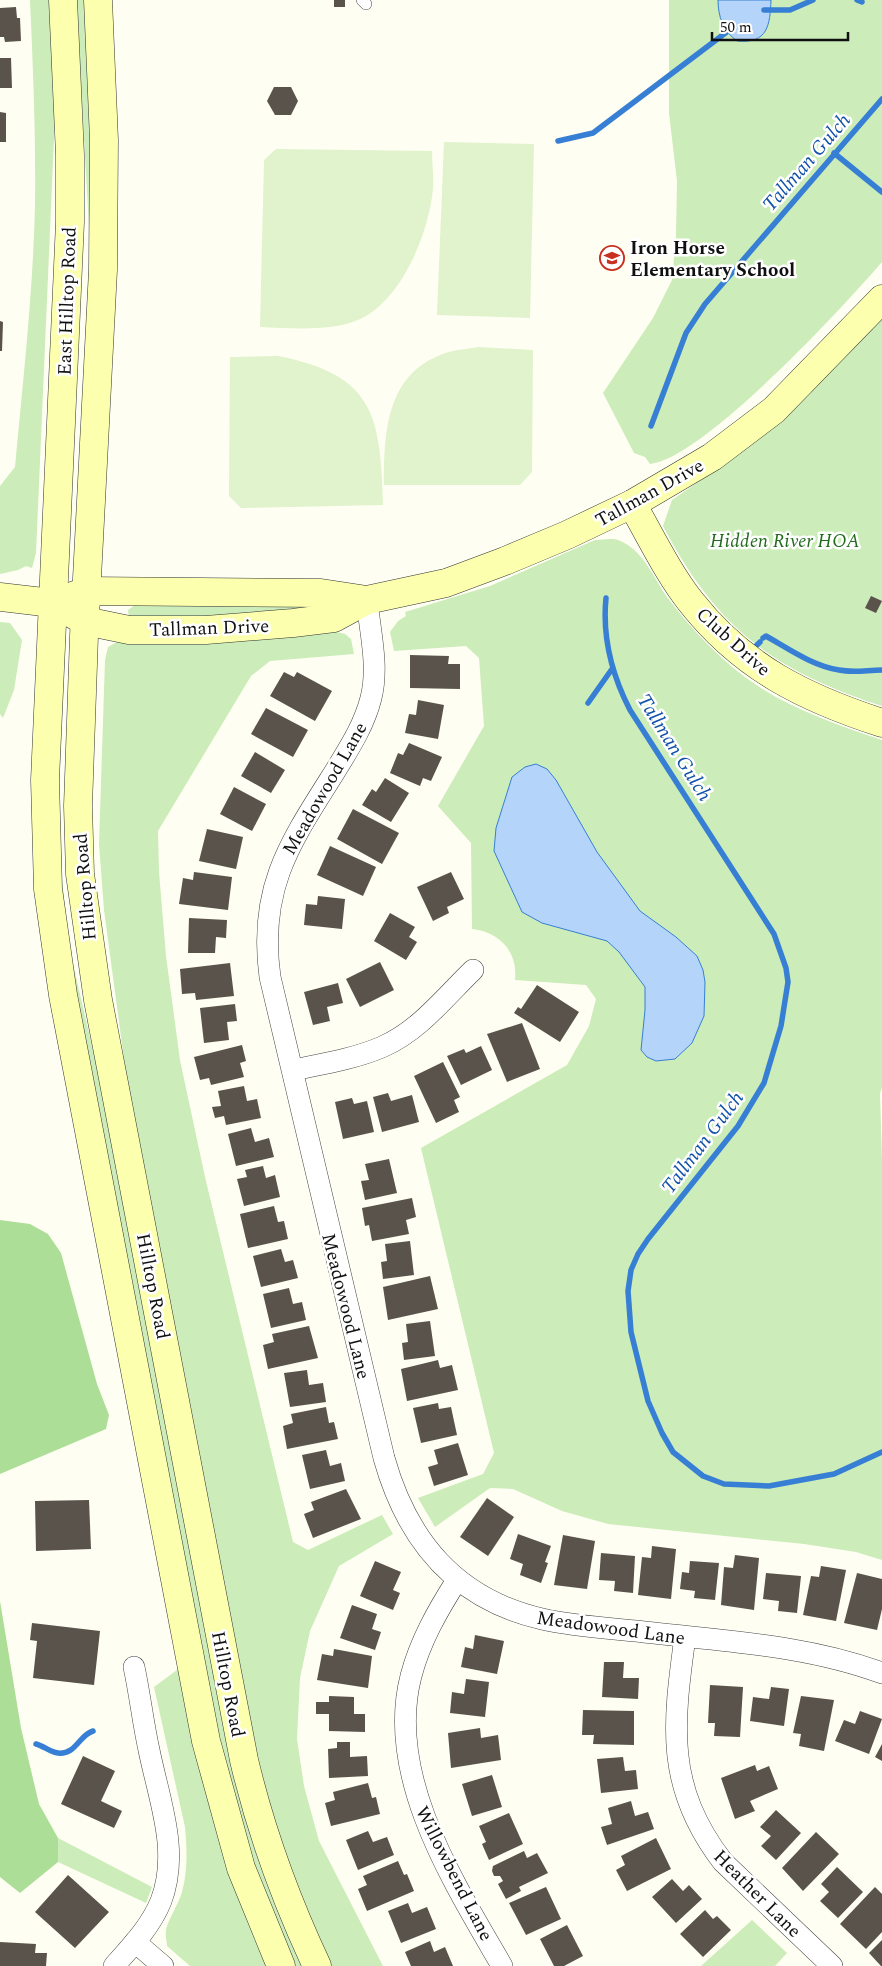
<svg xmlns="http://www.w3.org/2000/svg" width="882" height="1966" font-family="Spectral,serif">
  <rect width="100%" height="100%" fill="#fffef2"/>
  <g fill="#ccecb9">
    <path d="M30 0H51L56 92 36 553 32 568 26 566 18 570 0 574V486L15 467C23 380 33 293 35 205 36 137 33 68 30 0Z"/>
    <polygon points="76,0 86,0 91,89 92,232 74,570 90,243"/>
    <path d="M669 0H882V262C844 306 703 459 650 464L645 457 634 453 603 393 653 318 672 280 676 235 677 181 669 113Z"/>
    <path d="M882 318V706C773 670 717 629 663 526L672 500 727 462Z"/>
    <path d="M595 540C602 540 612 538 618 540 643 549 653 577 667 597 683 618 701 639 721 657 769 702 821 719 882 740V1087L880 1094 882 1160V1560L856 1552 804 1544 608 1524 562 1511 513 1489 490 1488 435 1527 418 1498 483 1474 494 1453 421 1148 567 1065 589 1026 596 999 586 985 515 980C518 952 500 932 472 929L471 843 438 806 484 726 479 658 466 646 394 651 390 632 398 621 406 616 405 612 490 586Z"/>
    <polygon points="138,603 309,605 307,613 129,619 128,610"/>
    <polygon points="0,622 10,623 22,640 14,690 3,718 0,714"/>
    <polygon points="328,630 345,634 351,639 354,654 270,661 251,676 158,831 159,872 166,956 180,1060 205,1177 293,1542 308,1550 382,1515 393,1534 339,1566 310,1631 300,1678 297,1739 304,1786 319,1841 383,1966 331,1966 294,1886 259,1773 128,1089 104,910 99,844 105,660 108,647 124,638"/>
    <polygon points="61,649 65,649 59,788 62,880 70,951 305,1966 294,1966 268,1912 230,1793 68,959 56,845"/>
    <path d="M181 1667 268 1966H190L167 1946C167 1942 165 1936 166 1931 166 1924 179 1903 182 1892 188 1870 187 1849 185 1827L154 1687Z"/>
    <polygon points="58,1838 152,1887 146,1903 58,1862"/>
    <polygon points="752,1920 787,1953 775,1966 701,1966"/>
  </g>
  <g fill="#adde98">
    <polygon points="0,1220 30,1224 48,1234 61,1253 97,1384 109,1415 106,1429 0,1474"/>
    <polygon points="0,1601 21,1728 39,1804 58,1838 58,1862 20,1893 0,1877"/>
  </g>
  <g fill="#e0f3cc">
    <polygon points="444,142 534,144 530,318 437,315"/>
    <path d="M276 149 432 151C432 164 434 177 433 189 429 233 401 302 358 320 329 332 290 328 260 327L264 160Z"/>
    <path d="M479 347 533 350 532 472 520 485H384C384 437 385 378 438 356 450 350 466 349 479 347Z"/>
    <path d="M278 356C375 375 380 416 383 505L241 508 229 496 230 357Z"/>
  </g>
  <g fill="#b4d5f9" stroke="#377fd4">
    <path d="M718 0H771C770 25 768 44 737 41 723 31 718 16 718 0Z"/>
    <polygon points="536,764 547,769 556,780 597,852 640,911 676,937 697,956 703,970 705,982 704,1016 692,1043 675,1059 656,1061 647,1057 641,1050 645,1010 645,987 619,952 607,941 542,923 522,912 494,851 496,828 512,777 525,767"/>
  </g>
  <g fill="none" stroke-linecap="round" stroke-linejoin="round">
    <g stroke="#377fd4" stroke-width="5.5">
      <polyline points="857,0 862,2"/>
      <polyline points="764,10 790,10 813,0"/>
      <polyline points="558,141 593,133 732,28"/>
      <polyline points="834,153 882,192"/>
      <polyline points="651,426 686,333 705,304 882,99"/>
      <path d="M606 598C602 638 612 675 630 710L774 934 786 968 788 982 781 1026 764 1083 738 1126 648 1239 638 1254 631 1270 628 1291 631 1332 648 1401 662 1433 673 1452 703 1476 724 1484 769 1486 834 1474 882 1452"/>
      <path d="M763 638 766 636C789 649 813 666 839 670 854 673 867 670 882 670"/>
      <polyline points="756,646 760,642"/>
      <polyline points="588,703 612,669"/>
      <path d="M36 1744C44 1746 50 1752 58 1753 76 1755 79 1735 93 1731"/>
    </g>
  </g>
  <g fill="#59534b">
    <rect x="334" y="0" width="11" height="7"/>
    <polygon points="16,7 17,18 20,18 21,41 5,42 4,37 0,37 0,8"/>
    <polygon points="0,58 11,58 12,88 0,88"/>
    <polygon points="274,87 291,87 298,101 291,115 275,115 267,101"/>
    <polygon points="0,112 6,113 6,142 0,142"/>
    <polygon points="0,321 3,322 2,351 0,351"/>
    <polygon points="871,596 882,601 876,613 865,608"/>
    <polygon points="410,655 449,656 448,664 460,664 460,689 410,688"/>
    <polygon points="284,672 294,677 297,672 332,691 315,721 270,696"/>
    <polygon points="418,700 444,705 438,739 405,733 409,714 416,715"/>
    <polygon points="266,708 308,730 293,757 251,734"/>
    <polygon points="409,743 442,757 431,781 423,778 420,786 390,773 398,753 403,755"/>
    <polygon points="255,752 285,770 271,793 241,776"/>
    <polygon points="385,778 409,793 391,822 362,805 372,789 376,792"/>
    <polygon points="234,787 266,804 252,831 220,814"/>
    <polygon points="353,809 399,833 382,864 337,839"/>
    <polygon points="207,829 243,837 236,869 199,861"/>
    <polygon points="330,846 376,867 363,896 317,875"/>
    <polygon points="194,872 232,877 228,910 179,904 183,878 193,880"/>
    <polygon points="451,872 464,899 447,907 449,913 433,921 417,887"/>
    <polygon points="318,896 345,899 342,929 304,925 306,904 317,905"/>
    <polygon points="390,913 415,927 409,937 417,942 406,960 374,941"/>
    <polygon points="189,918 227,920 226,938 216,937 215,953 188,953"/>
    <polygon points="380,962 394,990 360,1007 346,979"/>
    <polygon points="230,963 234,996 196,1000 195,993 182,994 180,969"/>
    <polygon points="338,983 343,1003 327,1007 330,1021 313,1025 304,992"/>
    <polygon points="537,985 579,1012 560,1042 514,1013 518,1007 521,1009"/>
    <polygon points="235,1004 237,1021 227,1022 229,1040 204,1043 200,1008"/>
    <polygon points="522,1023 540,1069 507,1082 487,1034"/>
    <polygon points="242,1045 246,1061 240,1063 244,1077 211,1085 209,1078 200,1080 194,1057"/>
    <polygon points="481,1046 492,1070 461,1085 447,1056 464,1049 466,1053"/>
    <polygon points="443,1062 460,1097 454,1100 459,1112 436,1123 414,1076"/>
    <polygon points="244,1086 247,1101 257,1099 261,1118 226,1125 224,1116 215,1118 212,1107 221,1106 218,1091"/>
    <polygon points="388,1093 391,1101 412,1095 419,1122 382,1132 373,1097"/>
    <polygon points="352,1098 354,1104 367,1101 374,1132 343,1139 335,1102"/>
    <polygon points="251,1128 255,1142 269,1138 274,1157 236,1166 228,1134"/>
    <polygon points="389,1159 397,1193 365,1200 361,1181 369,1180 365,1164"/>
    <polygon points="263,1166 266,1178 275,1175 280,1197 244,1206 237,1179 247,1177 245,1170"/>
    <polygon points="412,1198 416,1217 406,1220 409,1234 372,1241 369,1225 365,1226 362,1208"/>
    <polygon points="274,1206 278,1222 284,1221 288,1239 248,1248 240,1214"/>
    <polygon points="410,1241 414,1275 383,1279 381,1262 387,1261 385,1244"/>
    <polygon points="281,1249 285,1262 293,1260 298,1278 261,1287 253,1256"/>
    <polygon points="430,1276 438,1309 388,1320 383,1287"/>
    <polygon points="289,1288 293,1304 302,1302 306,1320 271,1328 263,1294"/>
    <polygon points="430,1321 435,1356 404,1360 402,1343 408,1342 406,1324"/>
    <polygon points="309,1326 318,1358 268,1369 263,1345 274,1342 272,1334"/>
    <polygon points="438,1360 440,1368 452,1365 458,1390 407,1401 401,1369"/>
    <polygon points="307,1370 309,1385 323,1383 326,1402 290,1407 284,1373"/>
    <polygon points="438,1403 439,1409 451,1407 457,1435 421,1443 413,1408"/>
    <polygon points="326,1407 329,1423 334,1422 338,1439 287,1449 283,1426 293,1423 291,1414"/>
    <polygon points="458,1443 468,1475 434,1486 428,1467 438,1464 434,1450"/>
    <polygon points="326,1450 330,1466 341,1463 345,1481 310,1489 302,1455"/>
    <polygon points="346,1489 361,1519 313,1538 304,1514 314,1510 311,1502"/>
    <polygon points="487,1498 514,1517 488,1556 460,1537"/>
    <polygon points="89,1500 91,1549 36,1551 35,1501"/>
    <polygon points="518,1534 551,1546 545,1562 548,1563 541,1583 520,1575 523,1564 510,1559"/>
    <polygon points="563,1535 595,1541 587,1589 554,1585"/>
    <polygon points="652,1546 676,1549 671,1599 638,1595 642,1557 651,1558"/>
    <polygon points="601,1553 635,1556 633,1593 614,1591 615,1581 599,1580"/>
    <polygon points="735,1555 759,1558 754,1610 721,1605 724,1567 733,1568"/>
    <polygon points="375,1561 401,1572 393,1590 400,1593 393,1610 360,1596"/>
    <polygon points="690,1561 719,1563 715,1600 694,1598 695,1591 680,1589 682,1572 689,1573"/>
    <polygon points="821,1566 846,1570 836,1621 803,1615 811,1576 819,1577"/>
    <polygon points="766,1573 801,1576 797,1613 778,1611 779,1601 763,1599"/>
    <polygon points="857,1573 882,1579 882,1609 877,1630 844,1623"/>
    <polygon points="352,1605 377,1614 372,1629 381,1632 375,1650 340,1638"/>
    <polygon points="32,1623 100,1631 94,1685 33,1678 37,1641 30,1640"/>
    <polygon points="475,1635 504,1641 497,1674 461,1667 465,1647 473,1649"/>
    <polygon points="334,1649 372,1656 368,1688 317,1680 322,1654 333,1656"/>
    <polygon points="604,1662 624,1662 623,1678 639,1678 638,1699 602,1697"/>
    <polygon points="466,1679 489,1682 485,1717 450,1713 452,1692 464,1694"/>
    <polygon points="710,1685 743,1687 740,1737 714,1736 715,1723 708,1723"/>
    <polygon points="771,1687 789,1689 784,1726 750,1721 753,1697 769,1699"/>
    <polygon points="329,1696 354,1697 354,1714 365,1714 365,1732 329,1731 329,1714 316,1714 316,1702 329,1702"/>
    <polygon points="801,1696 834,1700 824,1751 799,1746 801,1734 793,1733"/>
    <polygon points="583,1710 634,1711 634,1745 593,1744 594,1735 582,1735"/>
    <polygon points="860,1711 882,1719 869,1754 835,1741 844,1720 855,1724"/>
    <polygon points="480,1728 481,1738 498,1735 501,1760 451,1768 448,1733"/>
    <polygon points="337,1742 350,1742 350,1757 367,1756 368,1776 329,1778 328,1749 337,1748"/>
    <polygon points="882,1744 882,1761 875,1757"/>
    <polygon points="83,1756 115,1771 101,1801 122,1811 114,1828 61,1804"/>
    <polygon points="623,1757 625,1771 636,1770 638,1789 601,1793 597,1759"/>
    <polygon points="755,1765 757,1771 769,1766 778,1789 750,1801 755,1811 735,1819 721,1778"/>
    <polygon points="492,1775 502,1807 472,1816 462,1784"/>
    <polygon points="368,1783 372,1798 376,1797 380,1814 331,1826 325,1803 335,1800 333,1792"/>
    <polygon points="631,1801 635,1816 648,1812 654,1829 607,1845 601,1827 612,1824 608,1808"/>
    <polygon points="776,1810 801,1833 776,1860 761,1846 771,1836 760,1827"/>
    <polygon points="509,1813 523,1844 489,1860 482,1844 486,1842 479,1826"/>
    <polygon points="368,1831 373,1842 387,1837 394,1855 358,1870 346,1840"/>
    <polygon points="816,1832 839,1854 803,1891 782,1868"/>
    <polygon points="656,1838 671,1869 627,1891 616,1870 625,1865 621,1856"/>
    <polygon points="524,1851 527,1858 537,1853 548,1873 519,1887 521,1891 506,1899 498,1884 503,1881 500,1876 494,1876 492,1871 493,1866"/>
    <polygon points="398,1861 404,1875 407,1874 414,1891 367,1911 358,1889 367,1885 363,1876"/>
    <polygon points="837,1867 863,1892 838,1918 820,1901 829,1892 821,1884"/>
    <polygon points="68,1875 109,1912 75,1948 35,1912"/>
    <polygon points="672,1879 683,1891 689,1885 702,1899 676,1923 652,1897"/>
    <polygon points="546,1887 561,1919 526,1935 509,1903"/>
    <polygon points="875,1887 882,1894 882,1932 866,1949 840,1924"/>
    <polygon points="408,1903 412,1913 427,1907 436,1929 401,1943 388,1911"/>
    <polygon points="705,1910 713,1919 717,1916 731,1930 703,1957 680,1934"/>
    <polygon points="567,1925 583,1956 564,1966 554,1966 540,1939"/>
    <polygon points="882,1940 882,1966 881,1966 869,1953"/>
    <polygon points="430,1941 434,1952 445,1947 453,1966 411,1966 405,1952"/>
    <polygon points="0,1942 36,1944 35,1953 47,1953 46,1966 0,1966"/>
  </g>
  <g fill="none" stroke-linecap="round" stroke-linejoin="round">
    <defs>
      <polyline id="lane" points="362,0 366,4"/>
      <g id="street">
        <path d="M367 600C370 633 379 666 371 698 364 726 348 750 334 773 289 844 258 889 270 977L384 1458C407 1540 455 1599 542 1619 573 1626 605 1628 636 1631 719 1641 804 1644 882 1673"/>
        <path d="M293 1070C322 1064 354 1059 382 1047 419 1031 445 997 473 970"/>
        <path d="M457 1580C438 1610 420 1641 411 1676 385 1776 454 1883 502 1966"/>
        <path d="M685 1637C673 1725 665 1787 723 1862L832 1966"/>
        <polyline points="135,1942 163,1966"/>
        <path d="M114 1966C132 1946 151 1926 161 1901 180 1851 159 1800 149 1750 143 1723 140 1695 134 1667"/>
      </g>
      <g id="secondary">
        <polyline points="63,0 70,155 70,222 45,780 48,889 63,995 206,1741 241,1868 281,1966"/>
        <path d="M98 0 104 140 103 270 84 636 78 806 80 874 98 1000 244 1760C261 1832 286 1900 317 1966"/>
        <path d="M632 504C651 537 668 573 691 602 743 668 805 698 882 723"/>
        <polyline points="0,597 52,603 87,591 321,593 367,600"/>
        <polyline points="69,612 85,621 129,630 206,630 293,623 334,618 367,600 446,583 505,561 567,535 632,504 712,457 774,410 882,299"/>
      </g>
    </defs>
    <use href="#lane" stroke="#434343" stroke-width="12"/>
    <use href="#street" stroke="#434343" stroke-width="22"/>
    <use href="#secondary" stroke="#323232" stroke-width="29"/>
    <use href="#lane" stroke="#fff" stroke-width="11"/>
    <use href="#street" stroke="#fff" stroke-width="21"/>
    <use href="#secondary" stroke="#fcffad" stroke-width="28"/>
  </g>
  <defs>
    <symbol id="school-ring" viewBox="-11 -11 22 22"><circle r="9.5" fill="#fff" stroke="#c83020" stroke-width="1.5"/><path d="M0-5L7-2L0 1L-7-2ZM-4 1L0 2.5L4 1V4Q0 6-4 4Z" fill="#c83020"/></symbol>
  </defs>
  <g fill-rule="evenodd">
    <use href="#school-ring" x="598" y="244" width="28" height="28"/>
  </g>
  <g text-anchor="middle" stroke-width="5" stroke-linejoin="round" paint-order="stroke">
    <g font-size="19" font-weight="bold" fill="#101010" stroke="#fff" text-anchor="start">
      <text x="630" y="254">Iron Horse<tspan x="630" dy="22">Elementary School</tspan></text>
    </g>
    <g font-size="19" fill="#101010" stroke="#fff">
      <text transform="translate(66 301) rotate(-88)" y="7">East Hilltop Road</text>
      <text transform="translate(649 492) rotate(-29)" y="7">Tallman Drive</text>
      <text transform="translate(209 627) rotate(-2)" y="7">Tallman Drive</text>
      <text transform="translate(734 641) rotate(42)" y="7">Club Drive</text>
      <text transform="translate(324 788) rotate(-60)" y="7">Meadowood Lane</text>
      <text transform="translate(84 887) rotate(-95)" y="7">Hilltop Road</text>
      <text transform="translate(154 1286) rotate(79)" y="7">Hilltop Road</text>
      <text transform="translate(347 1306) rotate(76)" y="7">Meadowood Lane</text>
      <text transform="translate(611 1627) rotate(8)" y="7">Meadowood Lane</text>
      <text transform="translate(229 1684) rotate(79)" y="7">Hilltop Road</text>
      <text transform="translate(455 1873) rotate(63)" y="7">Willowbend Lane</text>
      <text transform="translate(758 1893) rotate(45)" y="7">Heather Lane</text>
    </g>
    <g font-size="19" font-style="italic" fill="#216c1c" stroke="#fff">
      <text x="785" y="547">Hidden River HOA</text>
    </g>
    <g font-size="20" font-style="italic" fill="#1151a9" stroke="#fff">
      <text transform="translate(806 162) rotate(-49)" y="7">Tallman Gulch</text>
      <text transform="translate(675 747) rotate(58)" y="7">Tallman Gulch</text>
      <text transform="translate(702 1142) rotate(-53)" y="7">Tallman Gulch</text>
    </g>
  </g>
  <path d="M712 32v8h136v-8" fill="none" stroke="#101010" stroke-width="2.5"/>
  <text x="720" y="32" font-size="15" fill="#101010" stroke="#ffffff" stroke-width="4" paint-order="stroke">50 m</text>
</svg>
